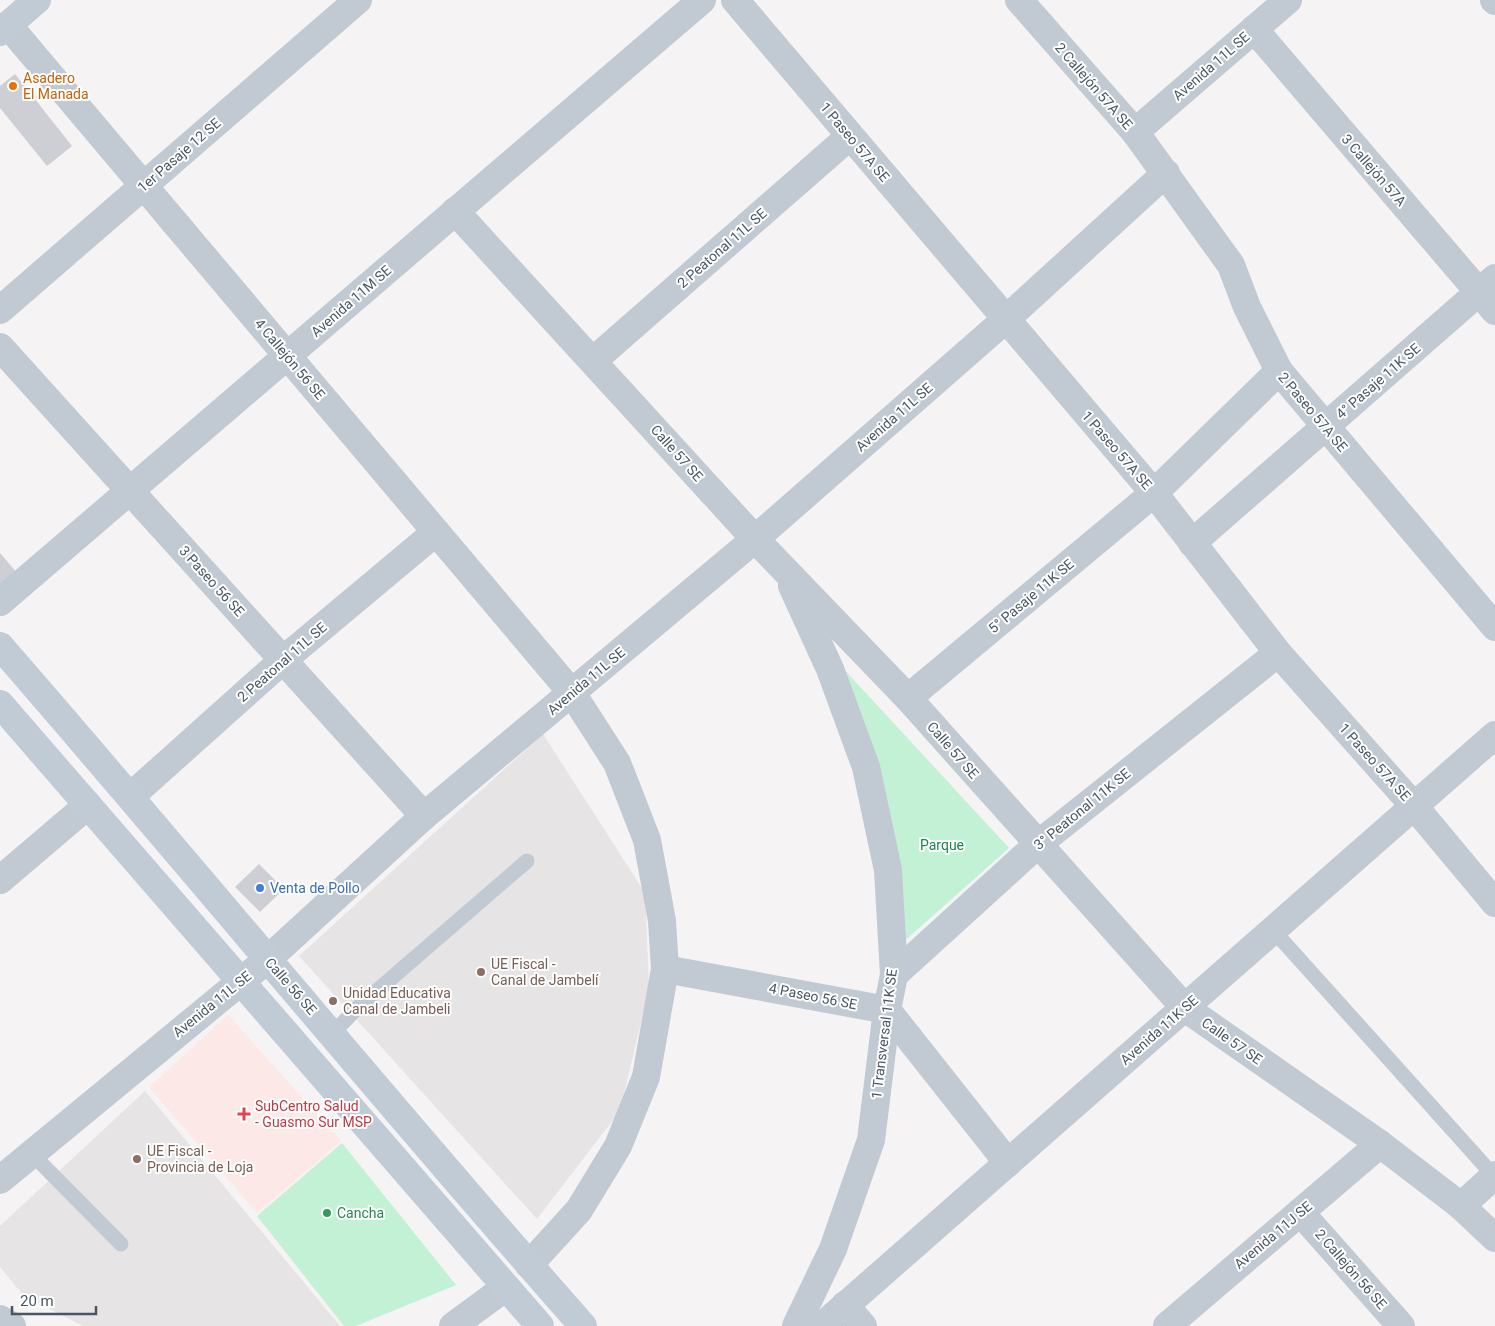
<svg xmlns="http://www.w3.org/2000/svg" width="1495" height="1326" font-family="Roboto,sans-serif">
  <rect width="100%" height="100%" fill="#f5f3f3"/>
  <g fill="#e6e4e5">
    <polygon points="543,734 645,893 649,988 620,1111 537,1219 299,956"/>
    <polygon points="145,1091 340,1326 83,1326 23,1295 0,1267 0,1226"/>
  </g>
  <polygon fill="#fce8e6" points="228,1015 341,1141 257,1213 149,1087"/>
  <g fill="#c3f1d5">
    <polygon points="840,665 1009,848 900,945"/>
    <polygon points="342,1143 456,1285 356,1326 344,1326 257,1216"/>
  </g>
  <g fill="#cdcfd5">
    <polygon points="15,74 72,146 47,166 0,108 0,86"/>
    <polygon points="0,553 18,574 0,589"/>
    <polygon points="259,864 284,889 260,912 235,887"/>
  </g>
  <g fill="none" stroke-linecap="round" stroke-linejoin="round">
    <g stroke="#c1cad2" stroke-width="15">
      <polyline points="1273,930 1494,1176"/>
      <polyline points="333,1033 357,1008 527,861"/>
      <polyline points="32,1154 121,1244"/>
    </g>
    <g stroke="#c1cad2" stroke-width="28">
      <polyline points="735,0 1154,493 1278,653 1414,806 1495,903"/>
      <polyline points="1019,0 1135,132 1231,265 1247,307 1279,371 1495,627"/>
      <polyline points="1494,0 1495,1"/>
      <polyline points="8,25 572,693 617,763 647,840 662,921 665,969 646,1077 618,1146 579,1210 529,1265"/>
      <polyline points="1254,29 1495,311"/>
      <polyline points="1135,132 1288,0"/>
      <polyline points="455,211 755,539 908,698 1185,1008 1380,1144 1461,1206 1495,1238"/>
      <polyline points="0,310 358,0"/>
      <polyline points="0,347 424,816"/>
      <polyline points="594,360 850,136"/>
      <polyline points="1192,543 1495,278"/>
      <polyline points="792,586 830,669 866,767 888,870 894,975 887,1010 871,1140 833,1249 796,1326"/>
      <polyline points="0,602 702,0"/>
      <polyline points="908,698 1154,493 1279,371"/>
      <polyline points="131,796 283,660 436,532"/>
      <polyline points="0,880 88,805"/>
      <polyline points="665,969 887,1010 1008,1163"/>
      <polyline points="894,975 1037,845 1278,653"/>
      <polyline points="0,1180 268,959 424,816 755,539 1005,320 1166,173"/>
      <polyline points="1461,1206 1495,1175"/>
      <polyline points="1300,1212 1401,1326"/>
      <polyline points="845,1305 863,1326"/>
      <polyline points="0,1319 12,1326"/>
      <polyline points="453,1326 506,1287"/>
      <polyline points="822,1326 1495,735"/>
      <polyline points="1167,1326 1380,1144"/>
    </g>
    <g stroke="#c1cbd6" stroke-width="28">
      <polyline points="0,32 37,0"/>
      <path d="M0 646C196 871 385 1102 583 1326"/>
      <polyline points="0,704 540,1326"/>
    </g>
  </g>
  <circle fill="#e8710a" stroke="#fff" stroke-width="2" cx="13" cy="86" r="5"/>
  <circle fill="#3f7fe0" stroke="#fff" stroke-width="2" cx="260" cy="888" r="5"/>
  <g fill="#8d6e63" stroke="#fff" stroke-width="2">
    <circle cx="481" cy="972" r="5"/>
    <circle cx="333" cy="1001" r="5"/>
    <circle cx="137" cy="1159" r="5"/>
  </g>
  <path fill="#e0444e" stroke="#fff" stroke-width="2" d="M241.5 1106.5h5v5h5v5h-5v5h-5v-5h-5v-5h5z"/>
  <circle fill="#2e9e5b" stroke="#fff" stroke-width="2" cx="327" cy="1213" r="5"/>
  <g text-anchor="middle" stroke-width="4" stroke-linejoin="round" paint-order="stroke">
    <g font-size="14" fill="#4a5661" stroke="#fff">
      <text transform="translate(1211 66) rotate(-41)" y="5">Avenida 11L SE</text>
      <text transform="translate(1094 86) rotate(49)" y="5">2 Callejón 57A SE</text>
      <text transform="translate(855 142) rotate(50)" y="5">1 Paseo 57A SE</text>
      <text transform="translate(179 155) rotate(-41)" y="5">1er Pasaje 12 SE</text>
      <text transform="translate(1374 170) rotate(49)" y="5">3 Callejón 57A</text>
      <text transform="translate(722 248) rotate(-41)" y="5">2 Peatonal 11L SE</text>
      <text transform="translate(351 301) rotate(-41)" y="5">Avenida 11M SE</text>
      <text transform="translate(290 359) rotate(50)" y="5">4 Callejón 56 SE</text>
      <text transform="translate(1378 381) rotate(-41)" y="5">4° Pasaje 11K SE</text>
      <text transform="translate(1313 412) rotate(50)" y="5">2 Paseo 57A SE</text>
      <text transform="translate(894 417) rotate(-41)" y="5">Avenida 11L SE</text>
      <text transform="translate(1117 450) rotate(49)" y="5">1 Paseo 57A SE</text>
      <text transform="translate(677 453) rotate(48)" y="5">Calle 57 SE</text>
      <text transform="translate(212 581) rotate(48)" y="5">3 Paseo 56 SE</text>
      <text transform="translate(1031 596) rotate(-40)" y="5">5° Pasaje 11K SE</text>
      <text transform="translate(282 662) rotate(-41)" y="5">2 Peatonal 11L SE</text>
      <text transform="translate(586 681) rotate(-40)" y="5">Avenida 11L SE</text>
      <text transform="translate(953 750) rotate(49)" y="5">Calle 57 SE</text>
      <text transform="translate(1375 762) rotate(48)" y="5">1 Paseo 57A SE</text>
      <text transform="translate(1082 809) rotate(-39)" y="5">3° Peatonal 11K SE</text>
      <text transform="translate(291 986) rotate(49)" y="5">Calle 56 SE</text>
      <text transform="translate(813 996) rotate(11)" y="5">4 Paseo 56 SE</text>
      <text transform="translate(212 1004) rotate(-39)" y="5">Avenida 11L SE</text>
      <text transform="translate(1159 1030) rotate(-41)" y="5">Avenida 11K SE</text>
      <text transform="translate(884 1034) rotate(-83)" y="5">1 Transversal 11K SE</text>
      <text transform="translate(1232 1041) rotate(35)" y="5">Calle 57 SE</text>
      <text transform="translate(1273 1235) rotate(-40)" y="5">Avenida 11J SE</text>
      <text transform="translate(1351 1269) rotate(49)" y="5">2 Callejón 56 SE</text>
    </g>
    <g font-size="14" fill="#c56008" stroke="#fff" text-anchor="start">
      <text x="23" y="83">Asadero<tspan x="23" dy="16">El Manada</tspan></text>
    </g>
    <g font-size="14" fill="#17864f" stroke="#fff">
      <text x="942" y="850">Parque</text>
    </g>
    <g font-size="14" fill="#366cbe" stroke="#fff" text-anchor="start">
      <text x="270" y="893">Venta de Pollo</text>
    </g>
    <g font-size="14" fill="#785e54" stroke="#fff" text-anchor="start">
      <text x="491" y="969">UE Fiscal -<tspan x="491" dy="16">Canal de Jambelí</tspan></text>
      <text x="343" y="998">Unidad Educativa<tspan x="343" dy="16">Canal de Jambeli</tspan></text>
      <text x="147" y="1156">UE Fiscal -<tspan x="147" dy="16">Provincia de Loja</tspan></text>
    </g>
    <g font-size="14" fill="#be3a42" stroke="#fff" text-anchor="start">
      <text x="255" y="1111">SubCentro Salud<tspan x="255" dy="16">- Guasmo Sur MSP</tspan></text>
    </g>
    <g font-size="14" fill="#27864d" stroke="#fff" text-anchor="start">
      <text x="337" y="1218">Cancha</text>
    </g>
  </g>
  <path d="M12 1306v8h84v-8" fill="none" stroke="#4a5661" stroke-width="2.5"/>
  <text x="20" y="1306" font-size="15" fill="#4a5661" stroke="#ffffff" stroke-width="4" paint-order="stroke">20 m</text>
</svg>
